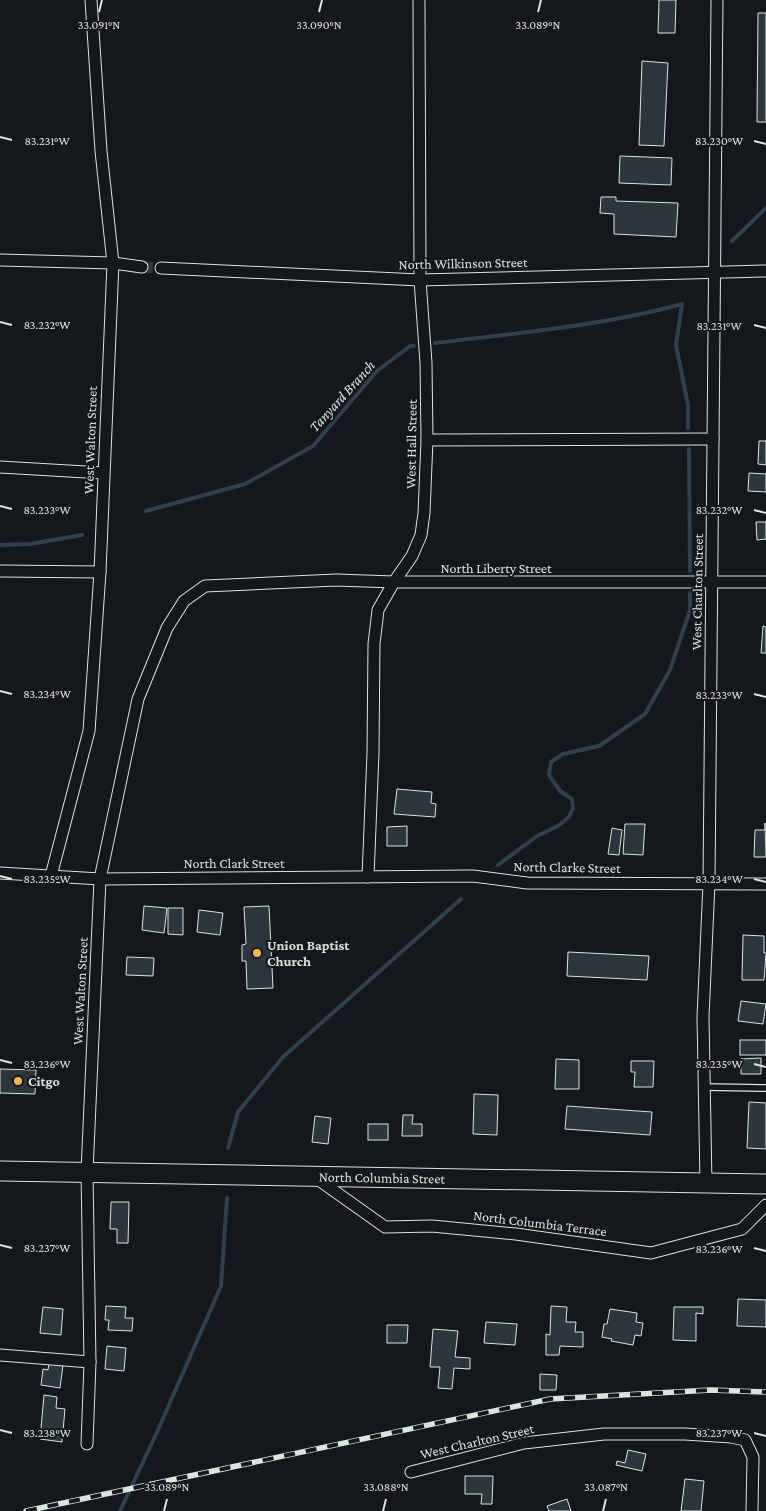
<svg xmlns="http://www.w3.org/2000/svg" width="766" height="1511" font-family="'Crimson Pro',serif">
  <rect width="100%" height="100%" fill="#14181c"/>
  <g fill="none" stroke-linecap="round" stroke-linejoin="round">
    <g stroke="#2f3f4d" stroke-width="4">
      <polyline points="732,241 766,208"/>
      <path d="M435 343C517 333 602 326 682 304L676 345 688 405V428"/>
      <polyline points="689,449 690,571"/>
      <polyline points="146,511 245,484 313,446 377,371 410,346 414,346"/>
      <polyline points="0,545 30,544 82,535"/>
      <polyline points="498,865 537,836 558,826 569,817 573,808 572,799 560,791 549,775 551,762 563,754 599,746 645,714 670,670 690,610 690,593"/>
      <polyline points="228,1148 238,1112 283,1057 461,899"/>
      <polyline points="120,1511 158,1430 221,1286 227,1198"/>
    </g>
  </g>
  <g fill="#2c363c" stroke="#d8e6dc">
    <polygon points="659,0 676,0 675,33 658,33"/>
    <polygon points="758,13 766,13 766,122 757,122"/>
    <polygon points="642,61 668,63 664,146 639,145"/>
    <polygon points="620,156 672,158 671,185 619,183"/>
    <polygon points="601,197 616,197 616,201 678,203 676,237 614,234 614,214 600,213"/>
    <polygon points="759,441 766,441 766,465 758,464"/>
    <polygon points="749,473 766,474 766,492 748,491"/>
    <polygon points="756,522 766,522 766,539 757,540"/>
    <polygon points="763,626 766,627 766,653 761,653"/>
    <polygon points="397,789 432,792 431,803 436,804 435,817 394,814"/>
    <polygon points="765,823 766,857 754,857 755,830 765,830"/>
    <polygon points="625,824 645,824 643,855 623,854"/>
    <polygon points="407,826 407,846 387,846 387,827"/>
    <polygon points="612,828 622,830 619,855 608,854"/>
    <polygon points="144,906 167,908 164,933 142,930"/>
    <polygon points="269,906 273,988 247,989 246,961 242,961 242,945 246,944 244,907"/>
    <polygon points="168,908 183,908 183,935 168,934"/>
    <polygon points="199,910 223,913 220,935 197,932"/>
    <polygon points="743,935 764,936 764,953 766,953 764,980 742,980"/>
    <polygon points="568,952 649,956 647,980 567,976"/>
    <polygon points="127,957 154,958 153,976 126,975"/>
    <polygon points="741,1001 766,1004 763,1024 738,1021"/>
    <rect x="740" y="1040" width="26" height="15"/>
    <polygon points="761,1058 761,1074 741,1074 741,1059"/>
    <polygon points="556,1059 579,1060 579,1089 555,1089"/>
    <polygon points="631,1061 654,1061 653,1087 634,1087 635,1072 631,1072"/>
    <polygon points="0,1069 36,1070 35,1094 0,1093"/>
    <polygon points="474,1094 498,1095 497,1135 473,1134"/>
    <polygon points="749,1102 766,1103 766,1149 747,1148"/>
    <polygon points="567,1106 652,1112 650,1135 565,1129"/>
    <polygon points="403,1115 413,1115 412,1124 422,1124 422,1136 402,1136"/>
    <polygon points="315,1116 331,1118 328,1144 312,1142"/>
    <rect x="368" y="1124" width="20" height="16"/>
    <polygon points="111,1202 129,1202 128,1243 117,1243 117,1229 110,1229"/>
    <polygon points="738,1299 766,1300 766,1327 737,1326"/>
    <polygon points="106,1306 126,1307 125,1318 133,1318 132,1331 108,1330 109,1320 105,1320"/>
    <polygon points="551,1306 567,1307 566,1322 576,1322 575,1332 583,1332 583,1347 560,1346 559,1355 546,1355 546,1334 550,1335"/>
    <polygon points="43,1307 63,1309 61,1335 40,1333"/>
    <polygon points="674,1307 703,1307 703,1314 696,1313 696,1341 673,1340"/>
    <polygon points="610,1309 637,1313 636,1322 643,1323 641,1336 635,1335 633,1345 611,1341 612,1339 602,1337 604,1324 607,1324"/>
    <polygon points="486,1322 517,1324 515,1345 484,1343"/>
    <polygon points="387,1325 408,1325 407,1343 387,1343"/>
    <polygon points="433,1329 458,1331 455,1357 470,1358 470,1369 454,1368 452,1389 438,1388 440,1367 430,1367"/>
    <polygon points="107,1346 126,1348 124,1371 105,1369"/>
    <polygon points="49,1363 63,1365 60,1388 41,1385 43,1369 48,1370"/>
    <polygon points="540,1374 557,1375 556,1390 540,1390"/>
    <polygon points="44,1395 57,1397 56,1408 65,1409 62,1442 40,1439"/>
    <polygon points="628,1450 646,1454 642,1471 616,1465 617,1461 625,1463"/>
    <polygon points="465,1476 493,1476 492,1504 481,1504 482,1494 465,1494"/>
    <polygon points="685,1479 704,1481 701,1511 681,1511"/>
    <polygon points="567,1499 571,1511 549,1511 547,1506"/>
  </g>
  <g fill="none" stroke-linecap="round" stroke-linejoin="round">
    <polyline stroke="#313739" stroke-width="11" stroke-dasharray="11 5.5" stroke-linecap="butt" points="142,267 161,268"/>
    <defs>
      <polyline id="lane" points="704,1087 766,1088"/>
      <g id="street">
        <polyline points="0,260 113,263 142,267"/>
        <polyline points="161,268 420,280 766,271"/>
        <polyline points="427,440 713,439"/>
        <polyline points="0,467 103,473"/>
        <polyline points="0,571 100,572"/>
        <polyline points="0,873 100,879 473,876 527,883 766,884"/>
        <polyline points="51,876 89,731 100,572 113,263 101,151 91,0"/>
        <polyline points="368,877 373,753 374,644 378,610 394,582 412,556 421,535 424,513 427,440 426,363 420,280 419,0"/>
        <polyline points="316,1178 385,1227 432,1226 516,1234 651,1253 742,1229 766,1205"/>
        <polyline points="706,1183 703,1017 709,883 717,0"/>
        <polyline points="0,1355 90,1362"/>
        <polyline points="87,1444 90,1362 87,1172 100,879 138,699 167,628 184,601 205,586 336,580 394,582 766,582"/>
        <polyline points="411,1472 524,1443 604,1434 685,1434 731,1437 745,1440 753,1457 752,1511"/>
      </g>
      <g id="primary">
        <path id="s1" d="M0 1171 766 1184"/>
      </g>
    </defs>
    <use href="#lane" stroke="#d8e6dc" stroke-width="8"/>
    <use href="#street" stroke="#d8e6dc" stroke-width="13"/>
    <use href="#primary" stroke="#d8e6dc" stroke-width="21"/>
    <use href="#lane" stroke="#14181c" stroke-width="5.5"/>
    <use href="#street" stroke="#14181c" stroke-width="11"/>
    <use href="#primary" stroke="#14181c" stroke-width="19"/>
    <defs>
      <polyline id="rail" points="26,1511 550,1399 711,1390 766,1392"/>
    </defs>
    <use href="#rail" stroke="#d8e6dc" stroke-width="5.5"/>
    <use href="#rail" stroke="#14181c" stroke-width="4" stroke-dasharray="11" stroke-linecap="butt"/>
  </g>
  <path fill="none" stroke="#d8e6dc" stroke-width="2" d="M99 12 102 0M319 12 322 0M538 12 541 0M0 137 12 140M754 141 766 144M0 322 12 325M754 325 766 328M0 506 12 509M754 510 766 513M0 691 12 694M754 694 766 697M0 876 12 879M754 879 766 882M0 1060 12 1063M754 1064 766 1067M0 1245 12 1248M754 1248 766 1251M0 1430 12 1433M754 1433 766 1436M164 1511 167 1499M383 1511 386 1499M603 1511 606 1499"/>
  <g fill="#ffb74d" stroke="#14181c" stroke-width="2">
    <circle cx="257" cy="953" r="5"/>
    <circle cx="18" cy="1081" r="5"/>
  </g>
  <g text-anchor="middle" stroke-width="4" stroke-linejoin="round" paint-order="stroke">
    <g font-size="14" fill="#d8e6dc" stroke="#14181c">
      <text transform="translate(463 263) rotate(-1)" y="5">North Wilkinson Street</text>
      <text transform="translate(90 440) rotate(-88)" y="5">West Walton Street</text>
      <text transform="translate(411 444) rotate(-89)" y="5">West Hall Street</text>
      <text x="496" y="573">North Liberty Street</text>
      <text transform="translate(697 592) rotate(-89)" y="5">West Charlton Street</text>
      <text x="234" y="868">North Clark Street</text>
      <text transform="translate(567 867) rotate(1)" y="5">North Clarke Street</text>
      <text transform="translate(80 991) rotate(-87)" y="5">West Walton Street</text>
      <text dy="5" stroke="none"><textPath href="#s1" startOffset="382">North Columbia Street</textPath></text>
      <text transform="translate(540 1223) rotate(7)" y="5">North Columbia Terrace</text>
      <text transform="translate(477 1441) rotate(-13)" y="5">West Charlton Street</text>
    </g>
    <g font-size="14" font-weight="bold" fill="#d8e6dc" stroke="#14181c" text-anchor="start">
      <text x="267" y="950">Union Baptist<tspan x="267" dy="16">Church</tspan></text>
      <text x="28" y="1086">Citgo</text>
    </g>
    <g font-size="15" font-style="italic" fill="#d8e6dc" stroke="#14181c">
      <text transform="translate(342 396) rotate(-48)" y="5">Tanyard Branch</text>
    </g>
  </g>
  <g font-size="12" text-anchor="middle" fill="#d8e6dc" stroke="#14181c" stroke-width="4" stroke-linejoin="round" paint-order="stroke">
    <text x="99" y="29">33.091°N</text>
    <text x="319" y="29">33.090°N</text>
    <text x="538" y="29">33.089°N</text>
    <text x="47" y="145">83.231°W</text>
    <text x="719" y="145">83.230°W</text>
    <text x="47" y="329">83.232°W</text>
    <text x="719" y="330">83.231°W</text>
    <text x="47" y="514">83.233°W</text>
    <text x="719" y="514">83.232°W</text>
    <text x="47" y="698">83.234°W</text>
    <text x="719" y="699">83.233°W</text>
    <text x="47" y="883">83.235°W</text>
    <text x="719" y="883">83.234°W</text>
    <text x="47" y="1068">83.236°W</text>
    <text x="719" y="1068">83.235°W</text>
    <text x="47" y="1252">83.237°W</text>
    <text x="719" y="1253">83.236°W</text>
    <text x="47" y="1437">83.238°W</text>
    <text x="719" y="1437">83.237°W</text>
    <text x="167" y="1491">33.089°N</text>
    <text x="386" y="1491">33.088°N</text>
    <text x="606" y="1491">33.087°N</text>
  </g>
</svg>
